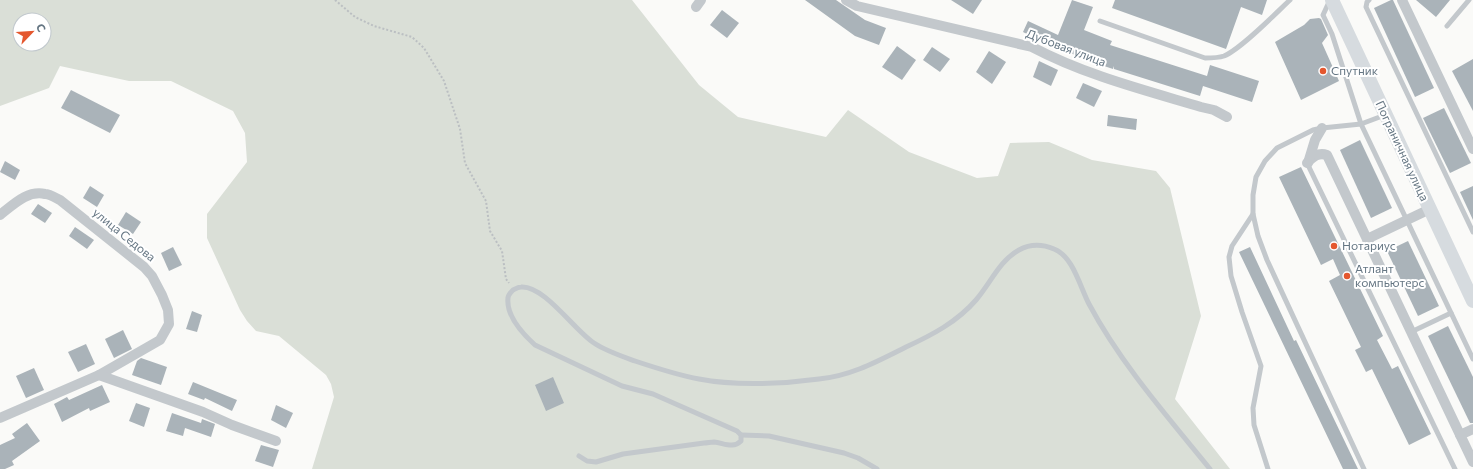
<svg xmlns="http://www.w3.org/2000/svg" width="1473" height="469" font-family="Commissioner,sans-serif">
  <rect width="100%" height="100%" fill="#fafaf8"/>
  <path fill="#dadfd7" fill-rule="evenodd" d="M0 0H632L699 85 738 117 826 137 848 110 909 152 977 178 998 176 1010 143 1049 142 1092 160 1156 171 1170 188 1201 316 1175 399 1230 469H312L334 397 331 384 326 375 279 336 256 331 247 321 240 310 207 238V214L247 162 245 133 233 111 171 81H129L60 66 49 88 0 106ZM20 20H44V44H20Z"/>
  <g fill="#aab3b9">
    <polygon points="805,0 836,0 865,20 886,28 879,45 855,36"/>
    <polygon points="951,0 982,0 973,14"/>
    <polygon points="1072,0 1093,7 1084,30 1112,41 1110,45 1207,76 1210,65 1259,81 1252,102 1203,86 1200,96 1114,69 1114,66 1113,69 1101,65 1047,44 1023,32 1028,21 1058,35"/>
    <polygon points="1115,0 1267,0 1262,15 1241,7 1226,49 1112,8"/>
    <polygon points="1391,0 1393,0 1434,88 1415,97 1374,8"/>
    <polygon points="1416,0 1450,0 1436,17"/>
    <polygon points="722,10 739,23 727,38 710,25"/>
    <polygon points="1319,18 1321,19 1328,35 1322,43 1339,81 1301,100 1275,42 1304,25 1310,19"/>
    <polygon points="897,46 916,60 902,80 882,67"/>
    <polygon points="932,47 950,59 940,72 923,60"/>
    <polygon points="989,51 1006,62 992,84 976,72"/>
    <polygon points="1473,59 1473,111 1452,71"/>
    <polygon points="1039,61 1058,70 1051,86 1033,77"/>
    <polygon points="1083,83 1102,91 1094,107 1076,98"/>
    <polygon points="71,90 120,115 110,133 61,108"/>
    <polygon points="1444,108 1471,163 1450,173 1423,118"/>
    <polygon points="1108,115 1137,119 1136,130 1107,126"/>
    <polygon points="1360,140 1392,208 1371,218 1340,150"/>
    <polygon points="5,161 20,170 15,180 0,172"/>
    <polygon points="1301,167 1383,336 1377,340 1392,369 1398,366 1431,434 1409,445 1372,369 1366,372 1355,350 1361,347 1329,281 1340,275 1333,259 1321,265 1279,177"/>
    <polygon points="90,186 104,195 97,207 83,198"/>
    <polygon points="1473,186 1473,220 1460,192"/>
    <polygon points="38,204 52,213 45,223 31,214"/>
    <polygon points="126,212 141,222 133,234 118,225"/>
    <polygon points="75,227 94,240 87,249 69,236"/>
    <polygon points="1408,241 1439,306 1418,316 1387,251"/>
    <polygon points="173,247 182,265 169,271 161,253"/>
    <polygon points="1250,247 1294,341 1296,340 1358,469 1343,469 1239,252"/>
    <polygon points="192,311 202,315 197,332 186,329"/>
    <polygon points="1448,326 1473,377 1473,423 1470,423 1428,336"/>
    <polygon points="123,330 132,349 114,358 105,339"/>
    <polygon points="86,344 95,364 78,372 68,352"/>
    <polygon points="141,358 167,367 161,385 132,375 137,361"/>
    <polygon points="34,368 44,390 26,398 16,376"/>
    <polygon points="553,377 564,403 546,411 535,385"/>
    <polygon points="193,382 237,400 232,411 205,398 204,400 188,394"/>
    <polygon points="102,385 110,402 90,411 89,408 62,422 54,404 67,397 69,400"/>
    <polygon points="136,403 150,408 144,427 129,421"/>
    <polygon points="276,405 293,413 286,428 271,420"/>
    <polygon points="172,413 201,423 202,419 215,424 211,437 185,428 183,436 166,431"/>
    <polygon points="27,423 40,441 12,461 14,465 5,469 0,469 0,445 15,438 12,434"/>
    <polygon points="261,445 279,450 273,467 255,461"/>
  </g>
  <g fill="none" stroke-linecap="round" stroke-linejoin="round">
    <polyline stroke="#bbbfc2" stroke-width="2" stroke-dasharray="2 2" stroke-linecap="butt" points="335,0 355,17 374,26 412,37 424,48 444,81 460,129 465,163 486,201 490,231 502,251 506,279 509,283"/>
    <g stroke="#c3c8cc" stroke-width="5">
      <polyline points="1330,0 1323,15 1332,34 1361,124 1473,359"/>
      <polyline points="1369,0 1367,2 1366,7 1473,232"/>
      <path d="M1100 21 1205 58C1211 58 1218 58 1224 56 1241 49 1275 14 1290 0"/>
      <polyline points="1447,26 1469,0"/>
      <polyline points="1307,163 1455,469"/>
      <polyline points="1253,214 1258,236 1267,260 1364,469"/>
      <polyline points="1411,332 1451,313"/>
      <polyline points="741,435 769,436 844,453 858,458 877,469"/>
      <path d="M579 456 587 461 596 462 623 454 704 443C707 443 711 442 714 442 724 443 733 449 741 441V435L737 431 653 394 622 386 535 345C524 335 506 316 508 298 508 296 511 292 513 290 515 289 518 287 521 287 544 285 575 331 594 343 606 351 621 356 635 361 656 368 677 375 699 379 735 386 783 384 819 379 851 376 878 361 906 347 932 335 957 322 976 300 990 284 1000 260 1019 250 1030 244 1042 244 1054 249 1073 256 1080 287 1089 304 1121 364 1167 416 1210 469"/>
      <polyline points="1268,469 1254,425 1253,408 1261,366 1242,312 1231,276 1229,257 1232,246 1253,214 1253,195 1256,177 1265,161 1277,148 1313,130 1322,128 1361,124 1385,115"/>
    </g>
    <g stroke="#c3c8cc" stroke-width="10">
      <path d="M846 0 857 6 1032 47C1085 75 1144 90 1201 107L1214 110 1227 117"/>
      <polyline points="1402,0 1473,149"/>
      <polyline points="696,7 701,0"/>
      <path d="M1307 163C1313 157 1318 152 1327 155L1473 462"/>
      <polyline points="1308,163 1315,140 1322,128"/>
      <path d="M0 215C13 205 27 190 45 194 50 194 56 198 60 200L144 267 152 276 162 295 168 310 169 324 160 340 99 375 0 418"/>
      <polyline points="1367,239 1430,209"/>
      <polyline points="99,375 203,412 232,425 276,441"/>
      <polyline points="1460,435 1473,429"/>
    </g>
    <polyline stroke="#d6dbdf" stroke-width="14" points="1332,0 1473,301"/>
  </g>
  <g fill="#e4572e" stroke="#fff" stroke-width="1.5">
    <circle cx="1323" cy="71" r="4"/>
    <circle cx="1334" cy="246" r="4"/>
    <circle cx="1347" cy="276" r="4"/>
  </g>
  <g text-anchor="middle" stroke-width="4" stroke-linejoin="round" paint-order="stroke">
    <g font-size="12" fill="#657683" stroke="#fff">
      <text transform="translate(1066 48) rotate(21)" y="4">Дубовая улица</text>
      <text transform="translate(1402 151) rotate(65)" y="4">Пограничная улица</text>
      <text transform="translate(124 235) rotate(39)" y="4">улица Седова</text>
    </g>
    <g font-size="12" fill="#657683" stroke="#fff" text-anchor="start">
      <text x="1331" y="75">Спутник</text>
      <text x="1342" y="250">Нотариус</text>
      <text x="1355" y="273">Атлант<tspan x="1355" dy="14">компьютерс</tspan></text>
    </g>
  </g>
  <g transform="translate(32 32) rotate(65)"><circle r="19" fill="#ffffff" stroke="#c1c8cd"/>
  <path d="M0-3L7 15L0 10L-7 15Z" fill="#e4572e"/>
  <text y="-6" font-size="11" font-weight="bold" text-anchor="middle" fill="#657683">С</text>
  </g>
</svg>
